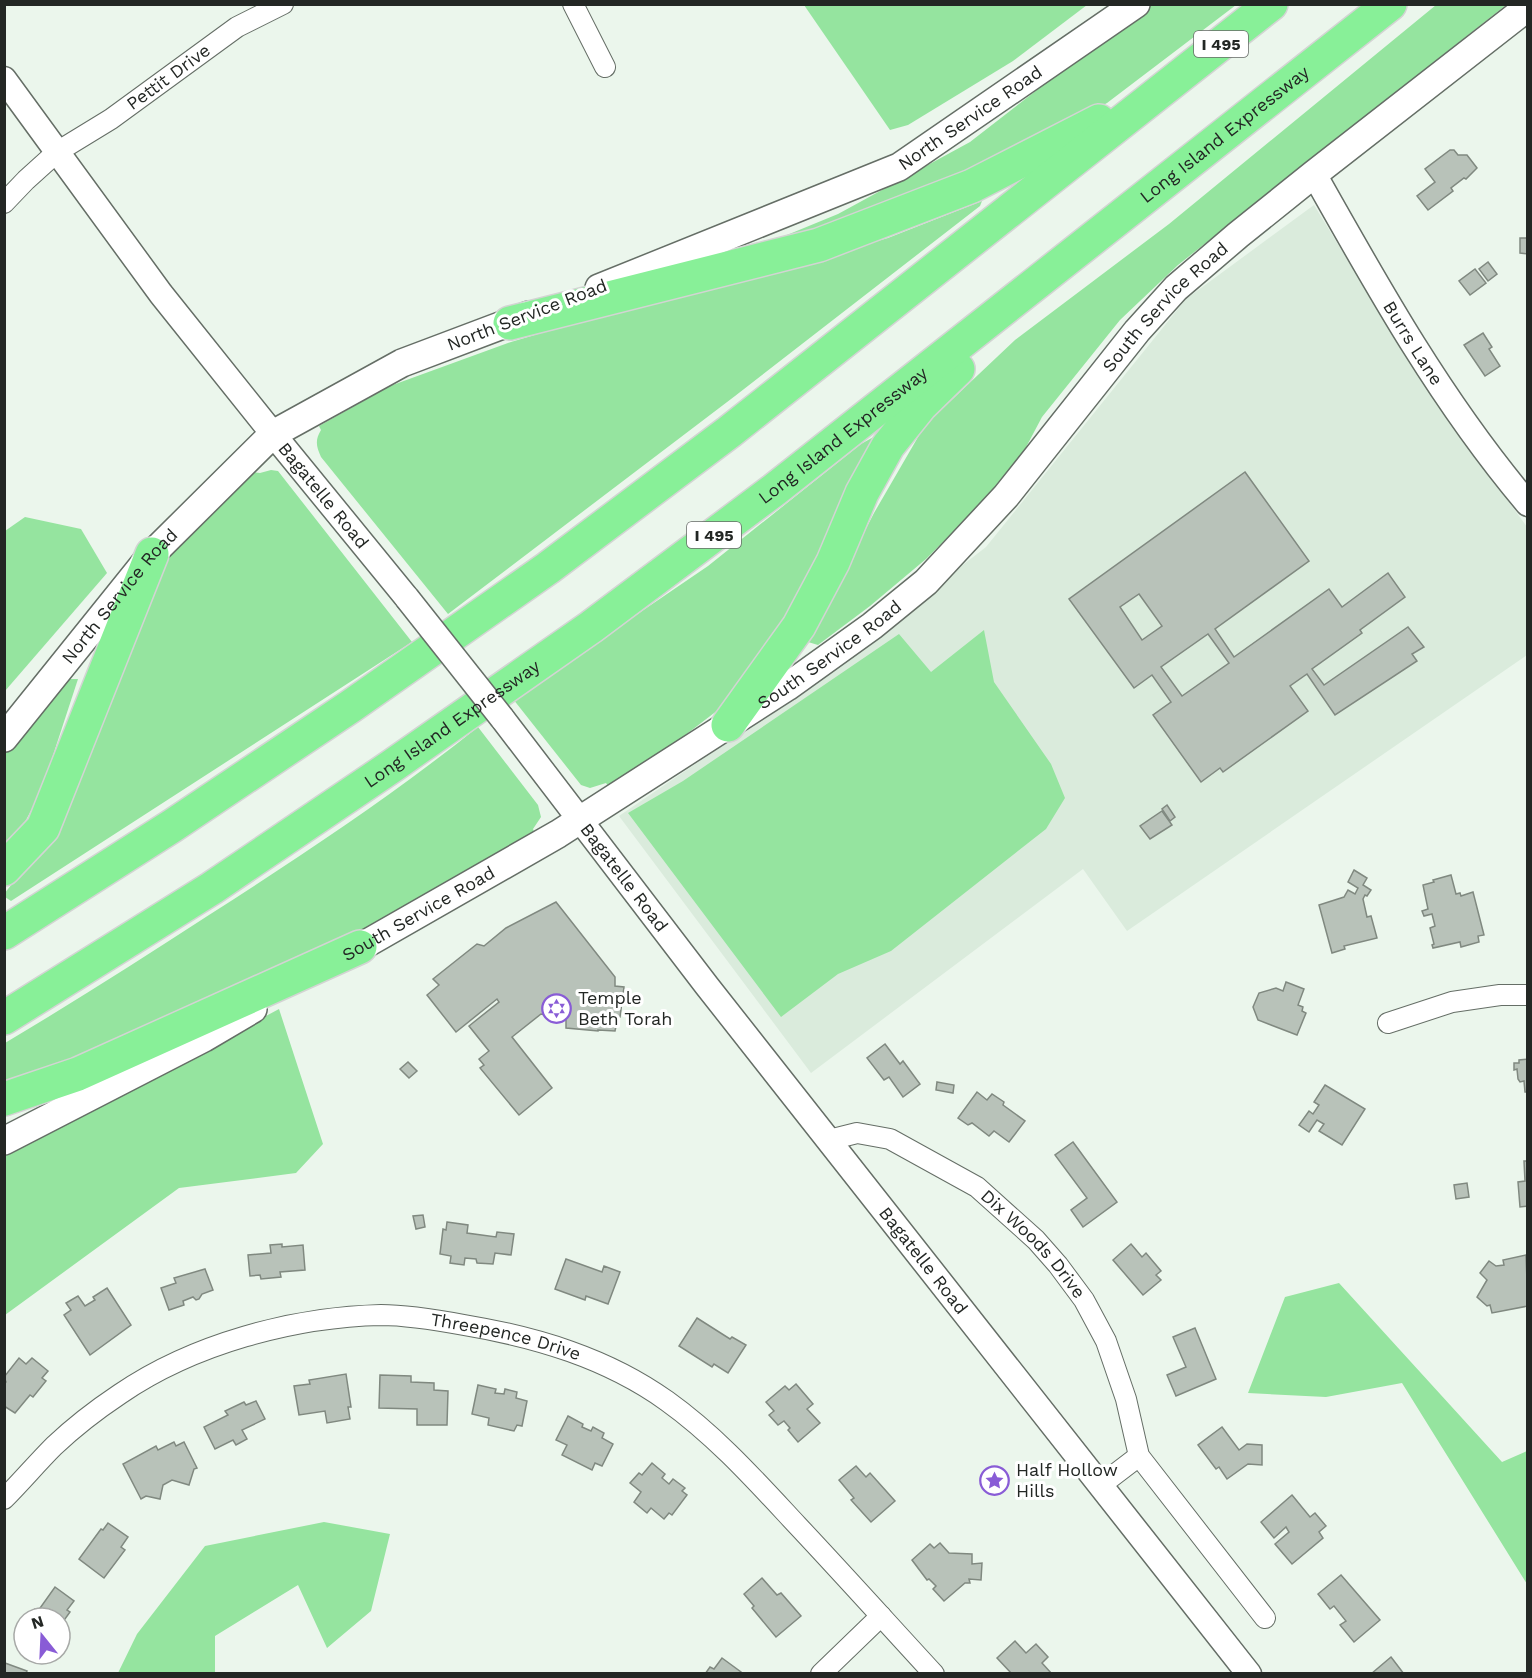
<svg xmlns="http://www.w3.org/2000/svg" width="1532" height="1678" font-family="'Work Sans',sans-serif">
  <rect width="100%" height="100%" fill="#ebf6ec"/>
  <polygon fill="#daebdc" points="1314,205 1424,385 1527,527 1527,655 1127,931 1083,869 811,1073 619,816 779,707 986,547 1186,299"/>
  <g fill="#95e49f">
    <polygon points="804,5 1087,5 1013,61 908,125 890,130"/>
    <polygon points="1146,5 1236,5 1107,103 923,200 724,261 838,214 970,142"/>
    <polygon points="1436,5 1506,5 1178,265 1120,320 1042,417 1024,451 995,490 926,559 870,606 818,645 808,642 874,513 925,425 1015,340 1169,224"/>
    <path d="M982 201 980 206 735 396 448 614 321 457C316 446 315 440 321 430L319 426 390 386 511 342 602 315 750 278 888 238Z"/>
    <polygon points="884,431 835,518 786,624 718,710 637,772 609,787 606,783 590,788 581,785 513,699 708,566 861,444"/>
    <polygon points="271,470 278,471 412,642 11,901 5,897 4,894 28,864 152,572 251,472 260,473"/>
    <polygon points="25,517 81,529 107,573 5,691 5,531"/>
    <polygon points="984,630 994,682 1051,764 1065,798 1046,829 891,951 838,974 781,1017 628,813 683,781 899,634 931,672"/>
    <polygon points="65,679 78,679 41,792 10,850 5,857 5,754"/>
    <path d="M478 727 538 805 541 817 533 829 535 834 400 913 268 980 5 1090V1043C74 1002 141 959 209 915 301 856 393 795 478 727Z"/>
    <polygon points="279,1009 323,1144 296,1173 179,1188 5,1315 5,1156"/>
    <polygon points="1339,1283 1502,1462 1527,1451 1527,1584 1402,1383 1326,1397 1248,1393 1285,1297"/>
    <polygon points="324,1522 390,1534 371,1611 327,1648 298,1585 215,1636 215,1673 118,1673 137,1634 205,1546"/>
  </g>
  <g fill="#b8c2b9" stroke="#808980" stroke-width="1.5" fill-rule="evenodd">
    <polygon points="1450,150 1454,150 1458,155 1467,155 1477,168 1466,179 1464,178 1451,188 1453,191 1428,210 1417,196 1435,182 1425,169"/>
    <polygon points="1520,238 1528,238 1528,254 1520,253"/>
    <polygon points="1488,262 1497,274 1488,281 1479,269"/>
    <polygon points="1475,269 1486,283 1470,295 1459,281"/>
    <polygon points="1483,333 1492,347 1489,349 1500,366 1485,376 1464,345"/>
    <path d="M1245 472 1309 561 1215 629 1234 657 1329 589 1342 607 1388 573 1405 597 1360 630 1362 633 1312 669 1324 685 1408 627 1424 647 1412 654 1417 661 1335 715 1307 674 1290 686 1308 711 1223 772 1220 768 1201 782 1153 715 1171 702 1152 675 1134 688 1069 599ZM1139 594 1162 626 1142 640 1120 607ZM1208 634 1229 663 1182 696 1161 667Z"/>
    <polygon points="1167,805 1175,817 1170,821 1162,809"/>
    <polygon points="1162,811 1172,825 1150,839 1140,826"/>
    <polygon points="1354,870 1367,878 1363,885 1371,890 1367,896 1365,895 1363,899 1367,917 1371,916 1377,938 1344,946 1345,949 1332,953 1319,905 1344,897 1348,890 1355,894 1358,888 1348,882"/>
    <polygon points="1451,875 1456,894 1460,893 1461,896 1473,892 1484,935 1478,936 1479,942 1461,947 1460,942 1433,948 1432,945 1434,944 1430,928 1435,926 1432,914 1424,916 1422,911 1428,909 1423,885 1434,882 1433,880"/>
    <polygon points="556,902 615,977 615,986 624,987 620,1017 618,1017 615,1031 598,1030 598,1031 566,1028 566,1020 541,1014 512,1037 552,1088 519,1115 480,1068 484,1065 479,1059 489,1051 469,1026 499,1002 497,999 456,1032 427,995 439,985 433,979 477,944 484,946 506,928"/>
    <polygon points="1286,982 1304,989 1298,1005 1303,1007 1302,1011 1306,1013 1297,1035 1258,1020 1253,1007 1259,993 1276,988 1283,991"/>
    <polygon points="885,1044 900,1064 903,1061 920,1084 903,1097 889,1077 884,1080 867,1058"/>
    <polygon points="1528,1059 1528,1092 1525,1092 1524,1081 1520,1082 1518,1079 1517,1069 1514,1070 1514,1063 1519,1063 1519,1060"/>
    <polygon points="408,1062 417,1071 409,1078 400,1069"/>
    <polygon points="937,1082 954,1085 953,1093 936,1090"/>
    <polygon points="1325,1085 1365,1109 1342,1145 1319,1131 1324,1124 1317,1120 1309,1132 1299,1125 1309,1111 1313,1114 1319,1105 1314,1102"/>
    <polygon points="977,1092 987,1100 992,1094 1004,1102 1003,1105 1025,1121 1009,1142 994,1131 989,1136 972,1123 968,1125 958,1118"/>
    <polygon points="1073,1142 1117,1202 1083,1227 1071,1210 1087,1198 1055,1155"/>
    <polygon points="1524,1161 1528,1161 1528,1206 1520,1207 1518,1182 1525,1181"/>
    <polygon points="1467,1183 1469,1197 1456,1199 1454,1185"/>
    <polygon points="423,1215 425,1227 416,1229 413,1216"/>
    <polygon points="447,1222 468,1225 467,1233 496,1237 497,1232 514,1234 511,1255 495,1253 493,1264 477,1263 476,1259 465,1258 464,1265 450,1263 451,1256 440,1254 443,1229 446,1230"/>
    <polygon points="282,1244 282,1247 303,1245 305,1270 280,1272 281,1277 261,1279 260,1275 250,1276 248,1255 271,1253 270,1245"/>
    <polygon points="1131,1244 1142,1257 1146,1253 1161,1271 1156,1275 1161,1280 1143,1295 1113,1260"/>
    <polygon points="1526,1255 1528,1306 1492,1313 1490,1305 1487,1306 1477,1297 1487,1280 1480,1273 1489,1261 1496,1266 1504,1265 1503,1260"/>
    <polygon points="566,1259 602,1272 604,1266 620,1272 608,1304 586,1296 585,1300 555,1289"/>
    <polygon points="205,1269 213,1290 202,1294 199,1299 196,1300 193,1297 183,1301 184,1305 169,1310 161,1288 176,1283 174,1278"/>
    <polygon points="107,1288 131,1325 90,1355 64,1315 71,1310 66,1303 78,1296 85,1306 95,1300 93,1297"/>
    <polygon points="697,1318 730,1339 732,1337 746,1345 728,1373 714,1364 712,1367 679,1346"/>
    <polygon points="1195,1328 1216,1379 1176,1396 1167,1375 1186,1367 1173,1337"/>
    <polygon points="19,1358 26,1364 32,1358 48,1371 42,1378 46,1381 33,1397 30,1395 15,1413 4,1406 4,1385 6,1382 4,1377"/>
    <polygon points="346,1374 351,1407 348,1407 350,1419 327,1423 325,1411 299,1415 294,1386 310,1384 309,1380"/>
    <polygon points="380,1375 411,1376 411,1382 434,1383 434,1390 448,1391 447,1425 417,1425 417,1409 379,1408"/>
    <polygon points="796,1384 813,1404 807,1409 820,1423 798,1442 788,1430 790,1428 784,1421 778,1425 769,1415 774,1411 766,1402 785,1386 789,1390"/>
    <polygon points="478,1385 496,1389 495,1393 504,1394 505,1389 517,1392 516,1398 527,1401 522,1426 517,1425 514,1431 488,1425 489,1418 472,1414"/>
    <polygon points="256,1401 265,1419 242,1430 247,1439 236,1445 233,1440 215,1449 204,1427 228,1415 225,1411 244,1402 246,1405"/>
    <polygon points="568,1416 583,1424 582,1427 591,1431 593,1427 604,1433 602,1438 613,1444 602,1466 595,1463 592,1470 562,1455 567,1445 556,1440"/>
    <polygon points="1222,1427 1239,1450 1247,1444 1262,1445 1262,1465 1248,1464 1227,1479 1219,1467 1216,1469 1198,1445"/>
    <polygon points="174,1442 176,1446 184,1442 197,1468 194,1469 189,1485 172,1480 163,1485 160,1499 146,1496 141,1499 123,1464 156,1446 158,1450"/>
    <polygon points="652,1463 665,1474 662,1478 669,1484 673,1479 685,1488 682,1491 687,1495 672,1515 669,1513 664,1519 651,1508 647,1513 634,1502 641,1492 630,1483 639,1473 642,1475"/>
    <polygon points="856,1466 866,1477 870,1473 895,1501 871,1522 851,1500 854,1498 839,1480"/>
    <polygon points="1292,1495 1310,1517 1315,1513 1326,1526 1319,1532 1323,1538 1292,1564 1275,1544 1289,1532 1286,1527 1274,1538 1261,1522"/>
    <polygon points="108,1523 128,1537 121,1547 125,1550 104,1578 79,1559 101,1529 103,1530"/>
    <polygon points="940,1543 949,1553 972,1554 972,1564 982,1563 981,1580 969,1579 970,1583 965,1583 944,1601 933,1589 936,1586 929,1579 927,1580 912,1560 930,1544 934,1548"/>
    <polygon points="1341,1575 1380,1620 1354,1642 1340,1625 1346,1621 1334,1606 1330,1609 1318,1594"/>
    <polygon points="762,1578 777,1595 781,1593 801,1616 776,1637 752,1608 754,1606 744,1594"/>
    <polygon points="55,1587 74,1601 67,1610 70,1612 60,1626 60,1618 28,1618 35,1609 38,1611"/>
    <polygon points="1015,1641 1026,1653 1036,1644 1048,1657 1042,1663 1052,1674 1012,1674 997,1658"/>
    <polygon points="1391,1657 1404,1674 1371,1674"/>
    <polygon points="722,1658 741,1672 740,1674 705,1674 710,1667 714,1669"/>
    <polygon points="5,1663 27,1671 26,1674 4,1674"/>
  </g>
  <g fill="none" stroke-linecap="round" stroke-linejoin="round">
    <defs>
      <g id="minor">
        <polyline points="573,4 605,67"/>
        <path id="s1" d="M4 203 26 180 57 152 111 119 237 27 283 4"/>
        <polyline points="1388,1023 1452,1002 1500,995 1528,995"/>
        <path id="s2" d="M829 1140 857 1133 890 1139 977 1187 1036 1240 1058 1265 1084 1300 1106 1341 1126 1399 1139 1456 1265 1618"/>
        <polyline points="1101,1485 1139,1456"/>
        <path id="s3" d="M4 1499C21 1482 37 1463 54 1446 73 1428 99 1408 120 1394 193 1344 293 1317 381 1315 408 1315 437 1320 464 1325 536 1337 607 1358 667 1401 716 1436 756 1481 797 1525 843 1574 888 1624 934 1674"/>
        <polyline points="821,1674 881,1616"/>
      </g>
      <g id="tertiary">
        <path id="s4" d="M4 79 161 294 273 434 407 598"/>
        <path id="s5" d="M1314 174C1378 288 1443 404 1528 504"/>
        <path id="s6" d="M502 718 707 986 1249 1674"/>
      </g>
      <g id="secondary">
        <path id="s7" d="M599 288 899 167 1136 4"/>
        <path id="s8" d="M4 738 152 554 273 434 402 363 529 315"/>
        <path id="s9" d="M343 957 558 834 787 687 872 626 926 582 1006 496 1137 331 1176 288 1238 235 1314 174 1528 7"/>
        <polyline points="4,1141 204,1038 253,1009"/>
      </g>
      <g id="motorway">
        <polyline points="510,323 819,245 972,186 1099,121"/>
        <polyline points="728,725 799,626 833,562 862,493 888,446 921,405 958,369"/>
        <polyline points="4,869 43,828 152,554"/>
        <polyline points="4,933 172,826 351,706 548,568 729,432 1271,4"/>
        <path id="s10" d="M4 1018 212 888 392 766 591 627 774 490 1390 4"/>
        <polyline points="4,1099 78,1074 360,947"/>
      </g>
    </defs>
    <use href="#minor" stroke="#656e66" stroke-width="22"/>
    <use href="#tertiary" stroke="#656e66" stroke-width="27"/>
    <use href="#secondary" stroke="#656e66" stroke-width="30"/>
    <use href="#motorway" stroke="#d3d4d3" stroke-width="36"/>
    <use href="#minor" stroke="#fff" stroke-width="20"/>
    <use href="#tertiary" stroke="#fff" stroke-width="24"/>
    <use href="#secondary" stroke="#fff" stroke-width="27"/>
    <use href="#motorway" stroke="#88f098" stroke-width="33"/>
    <defs>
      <polyline id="tertiary-bridge" points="407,598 502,718"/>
    </defs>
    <use href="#tertiary-bridge" stroke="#656e66" stroke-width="27" stroke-linecap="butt"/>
    <use href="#tertiary-bridge" stroke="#fff" stroke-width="24"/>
  </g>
  <defs>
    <symbol id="synagogue-ring" viewBox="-11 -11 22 22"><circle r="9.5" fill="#fff" stroke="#895cd6" stroke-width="1.5"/><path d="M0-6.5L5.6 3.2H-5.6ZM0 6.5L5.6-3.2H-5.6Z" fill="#895cd6"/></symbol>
    <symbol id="sight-ring" viewBox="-11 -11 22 22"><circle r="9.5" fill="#fff" stroke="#895cd6" stroke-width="1.5"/><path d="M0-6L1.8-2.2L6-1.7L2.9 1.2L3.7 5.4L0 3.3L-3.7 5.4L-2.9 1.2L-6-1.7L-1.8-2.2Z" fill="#895cd6"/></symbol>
  </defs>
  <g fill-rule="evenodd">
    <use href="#synagogue-ring" x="540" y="992" width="33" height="33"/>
    <use href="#sight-ring" x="978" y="1464" width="33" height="33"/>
  </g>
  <g text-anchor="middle" stroke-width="6" stroke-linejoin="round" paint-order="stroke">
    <g fill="#fff" stroke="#656866" stroke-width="1.5">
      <rect x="1194" y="31" width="54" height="26" rx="4.5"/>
      <rect x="687" y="522" width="54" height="26" rx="4.5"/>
    </g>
    <g font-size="16" font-weight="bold" fill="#232724">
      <text x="1221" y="50">I 495</text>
      <text x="714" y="541">I 495</text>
    </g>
    <g font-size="18" fill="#232724" stroke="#fff">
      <text dy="6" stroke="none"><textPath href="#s1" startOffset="208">Pettit Drive</textPath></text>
      <text dy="6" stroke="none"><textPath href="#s7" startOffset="410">North Service Road</textPath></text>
      <text dy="6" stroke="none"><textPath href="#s10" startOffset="1508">Long Island Expressway</textPath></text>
      <text dy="6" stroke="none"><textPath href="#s9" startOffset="1059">South Service Road</textPath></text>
      <text transform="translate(527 315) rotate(-21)" y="6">North Service Road</text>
      <text dy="6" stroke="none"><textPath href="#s5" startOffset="196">Burrs Lane</textPath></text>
      <text dy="6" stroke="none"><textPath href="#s10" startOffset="1022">Long Island Expressway</textPath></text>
      <text dy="6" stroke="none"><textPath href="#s4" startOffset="525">Bagatelle Road</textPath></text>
      <text dy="6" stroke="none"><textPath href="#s8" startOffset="183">North Service Road</textPath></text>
      <text dy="6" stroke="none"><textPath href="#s9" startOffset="573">South Service Road</textPath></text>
      <text dy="6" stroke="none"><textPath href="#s10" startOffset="536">Long Island Expressway</textPath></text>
      <text dy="6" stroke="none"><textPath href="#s6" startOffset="201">Bagatelle Road</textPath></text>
      <text dy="6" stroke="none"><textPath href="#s9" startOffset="87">South Service Road</textPath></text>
      <text dy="6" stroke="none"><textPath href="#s2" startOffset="242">Dix Woods Drive</textPath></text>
      <text dy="6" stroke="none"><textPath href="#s6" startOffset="687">Bagatelle Road</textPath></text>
      <text dy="6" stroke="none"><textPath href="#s3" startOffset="560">Threepence Drive</textPath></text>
    </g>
    <g font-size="18" fill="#232724" stroke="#fff" text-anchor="start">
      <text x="578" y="1004">Temple<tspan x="578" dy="21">Beth Torah</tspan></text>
      <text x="1016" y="1476">Half Hollow<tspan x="1016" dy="21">Hills</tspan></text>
    </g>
  </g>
  <rect width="1532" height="1678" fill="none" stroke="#232724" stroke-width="12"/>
  <g transform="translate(42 1636) rotate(342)"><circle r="28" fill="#ffffff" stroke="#a7a9a7" stroke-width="1.5"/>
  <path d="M0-4.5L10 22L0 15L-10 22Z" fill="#895cd6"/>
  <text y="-9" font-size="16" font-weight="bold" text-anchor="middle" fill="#232724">N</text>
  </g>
</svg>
